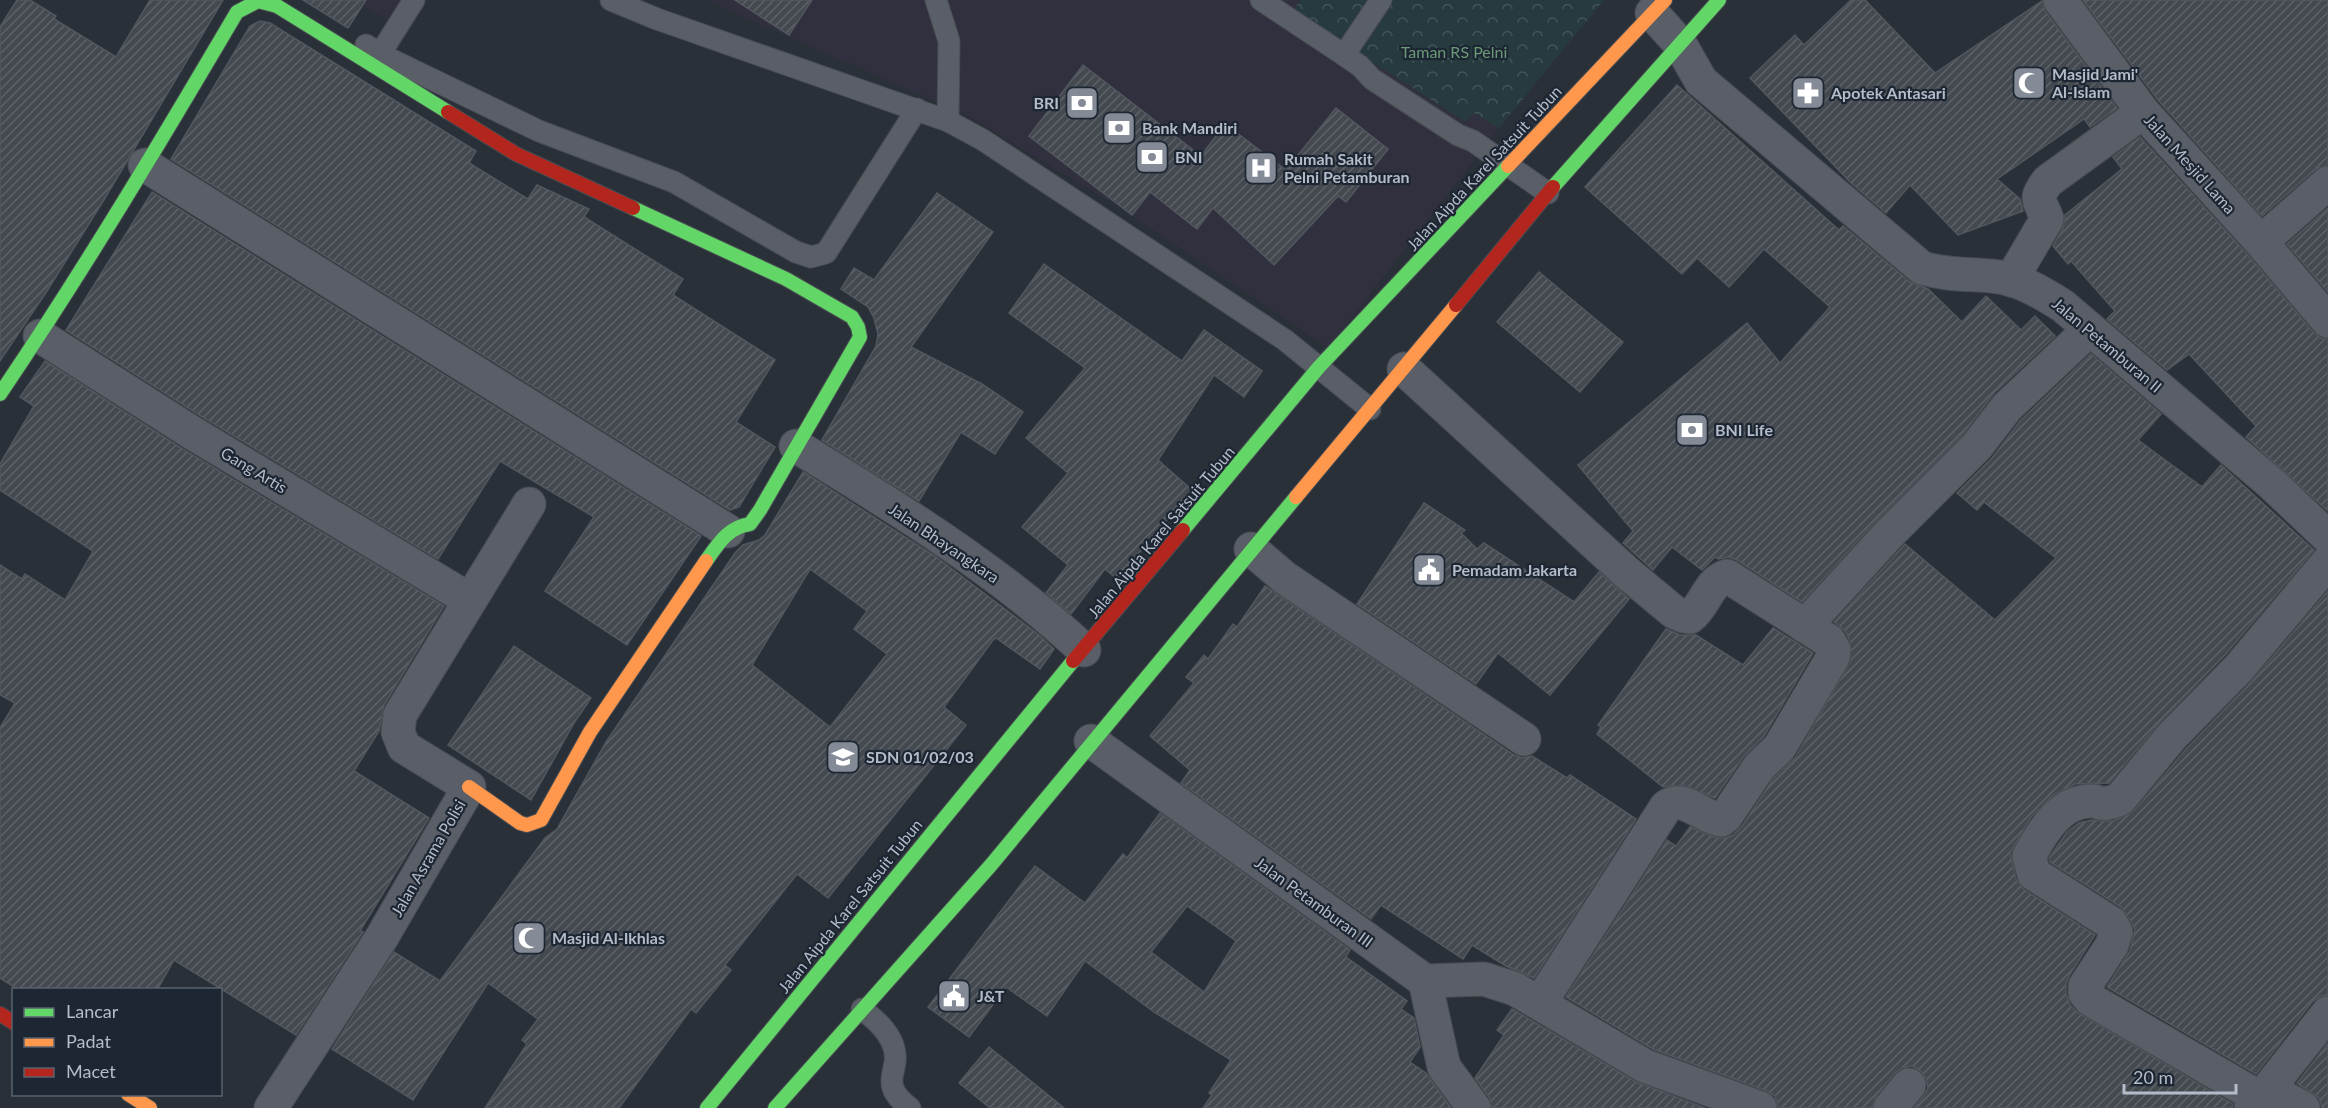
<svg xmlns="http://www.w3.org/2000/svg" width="2328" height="1108" font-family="Lato,sans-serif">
  <defs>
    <pattern id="forest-crowns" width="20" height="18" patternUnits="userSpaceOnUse" patternTransform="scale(1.5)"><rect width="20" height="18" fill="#273a3e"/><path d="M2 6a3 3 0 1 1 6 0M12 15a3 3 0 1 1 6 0" fill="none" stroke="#445559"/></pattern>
    <pattern id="building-hatch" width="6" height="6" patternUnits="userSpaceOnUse" patternTransform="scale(1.5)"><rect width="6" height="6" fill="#444950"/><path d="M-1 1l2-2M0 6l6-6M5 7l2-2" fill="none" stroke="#5d6168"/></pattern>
  </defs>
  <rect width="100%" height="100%" fill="#2a3038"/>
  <g fill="#31303e">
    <polygon points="354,0 405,0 391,22"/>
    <polygon points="706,0 1604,0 1499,128 1328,348 1122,209 968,116"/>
  </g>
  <polygon fill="url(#forest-crowns)" points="1301,0 1604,0 1499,128 1474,113 1466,122 1292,11"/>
  <g fill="url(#building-hatch)" stroke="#52575f" stroke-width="1.5" fill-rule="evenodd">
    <polygon points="17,0 30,0 56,16 54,19 116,57 150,0 223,0 102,203 47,291 0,361 0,27"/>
    <polygon points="303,0 366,0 348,28"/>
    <polygon points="735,0 812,0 789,35"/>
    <polygon points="1851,0 1865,0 1935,73 2042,1 2045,11 2117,108 2090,127 2084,119 1997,179 2020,199 2023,211 1958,235 1910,185 1886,213 1851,183 1750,78 1795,35 1804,45"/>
    <polygon points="2083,0 2328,0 2328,165 2316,169 2262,216 2158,100"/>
    <polygon points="260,21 270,23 476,151 469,163 528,199 537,185 589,209 584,217 683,279 673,295 775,360 736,422 775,447 739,507 730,510 171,159 250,26"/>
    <polygon points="1083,65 1201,156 1225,124 1286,170 1336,108 1388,149 1346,202 1338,196 1274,265 1213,208 1197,229 1150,192 1132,215 1029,136"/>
    <polygon points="1677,85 1839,230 1843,226 1910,282 1928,289 1962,322 1986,296 2021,330 2035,316 2055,336 1994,393 1963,434 1876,521 1802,602 1737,560 1729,557 1718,559 1715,557 1702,570 1672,547 1653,570 1623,543 1633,531 1578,465 1747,323 1780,363 1830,307 1764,249 1729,287 1697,258 1682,274 1585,187"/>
    <polygon points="2140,137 2247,254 2314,333 2321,338 2328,339 2328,511 2246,437 2256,426 2189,354 2167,370 2107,319 2115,311 2071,261 2068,264 2053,246 2063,228 2065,215 2122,169 2113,157"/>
    <polygon points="152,192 701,536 627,645 545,591 594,517 500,461 438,559 201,416 66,330"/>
    <polygon points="937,193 993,232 911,347 982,384 1023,412 995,454 961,432 919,501 822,440 876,346 878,334 874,318 868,307 841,289 854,268 874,280"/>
    <polygon points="2328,208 2328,292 2287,244"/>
    <polygon points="1044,264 1182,361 1204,330 1262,371 1244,397 1214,375 1158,460 1192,490 1117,579 1105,569 1071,614 1046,593 1068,565 1022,527 1068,473 1026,438 1085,368 1009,313"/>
    <polygon points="1539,272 1623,342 1580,392 1497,322"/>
    <polygon points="2091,354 2161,414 2138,440 2202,487 2221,465 2314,550 2225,655 2159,723 2109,783 2075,784 2052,796 2031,817 2010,853 2016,879 2023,889 2095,935 2069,976 2066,985 2066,994 2070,1005 2077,1012 2233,1104 2232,1108 1914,1108 1923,1097 1928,1088 1926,1078 1921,1071 1912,1066 1902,1068 1895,1073 1876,1096 1872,1108 1778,1108 1775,1096 1767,1091 1653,1049 1566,997 1667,840 1676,846 1690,827 1717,838 1726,838 1733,835 1742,826 1773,779 1795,758 1851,660 1850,641 1845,631 1834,622 1905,544 1995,620 2056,558 1984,502 1977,510 1957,493 1992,458 2021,420"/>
    <polygon points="45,361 181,448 444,606 384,705 379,731 354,771 429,818 360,931 363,932 296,1035 174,960 157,990 19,990 0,978 0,728 15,703 0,695 0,565 22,579 25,574 65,600 93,551 0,490 0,464 34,406 20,397"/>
    <path d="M803 472 935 556 1039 635 1054 649 1040 669 996 638 993 640 944 707 966 725 828 898 797 874 725 965 731 970 696 1013 691 1009 619 1108H485L527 1044 522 1040 538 1019 488 983 413 1100 332 1049 394 952 440 981 545 838 557 829 606 742 735 553 743 545 759 540 765 535ZM810 569 867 611 854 629 887 654 830 727 752 665Z"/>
    <polygon points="1424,503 1465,530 1461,533 1477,549 1484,543 1574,602 1599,572 1629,599 1550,695 1498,653 1476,684 1357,604"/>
    <polygon points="1265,586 1514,755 1522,758 1532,756 1567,778 1570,775 1636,819 1534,978 1506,966 1472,945 1463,959 1381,905 1371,919 1181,783 1190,770 1150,736 1194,683 1186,677 1204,655 1208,659 1233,624 1237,627"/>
    <polygon points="2328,591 2328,995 2321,996 2313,1001 2256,1074 2107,987 2130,951 2135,930 2132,923 2121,907 2050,862 2049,858 2067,832 2079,823 2092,820 2113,821 2134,811 2186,749 2253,680"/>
    <polygon points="1773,628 1813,653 1764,736 1744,756 1715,798 1684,785 1663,787 1597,734 1601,727 1598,725 1666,629 1680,635 1696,635 1743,665"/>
    <polygon points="514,646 591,698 574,723 531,800 448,745"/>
    <path d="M1160 813 1350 950 1346 957 1407 1001 1401 1009 1414 1018 1420 1047 1410 1062 1426 1073 1451 1108H1203L1212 1095 1209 1093 1231 1060 1154 1012 1085 961 1047 1016 1006 987 969 1037 928 1007 1035 866 1085 903 1123 854 1127 858ZM1187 906 1236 941 1204 992 1151 952Z"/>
    <polygon points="1512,1009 1636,1082 1705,1108 1492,1108 1489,1097 1475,1078 1504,1035 1497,1030"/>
    <polygon points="2328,1043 2328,1108 2322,1108 2319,1098 2297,1083"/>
    <polygon points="989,1047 1064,1108 990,1108 959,1083"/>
  </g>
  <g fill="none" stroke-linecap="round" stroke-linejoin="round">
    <defs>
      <g id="lane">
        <polyline points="611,0 657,19 948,121 983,140 1285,340 1370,409"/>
        <polyline points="936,0 949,41 948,121"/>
        <polyline points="1261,0 1344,55"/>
        <polyline points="1381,0 1344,55 1360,66 1372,79 1458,135 1473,141 1548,193"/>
        <polyline points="366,45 380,54 414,0"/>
        <polyline points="388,58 539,131 674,182 796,252 811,257 826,253 917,109"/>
        <path d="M862 1009C874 1019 887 1029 893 1045 903 1072 875 1081 910 1108"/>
      </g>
      <g id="street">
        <polyline points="2060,0 2143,112 2261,242 2328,321"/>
        <path d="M1652 13 1680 44 1701 81 1922 268C1946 275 1967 274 1991 276 2018 278 2041 292 2063 306L2272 484 2328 537"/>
        <polyline points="145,165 728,531"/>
        <polyline points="2261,242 2328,183"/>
        <path d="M2011 280 2047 219C2040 199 2033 200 2048 181L2143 112"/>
        <polyline points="40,336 191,432 470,600"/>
        <path d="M1404 369 1626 572 1674 612 1683 616 1690 617C1705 606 1708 582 1727 576L1829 641 1834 650 1833 657 1779 748 1759 767 1726 816 1721 820C1702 818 1684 793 1666 807L1540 1003"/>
        <path d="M796 446C896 507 998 570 1084 650"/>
        <polyline points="1251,549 1285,578 1524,739"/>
        <polyline points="1805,626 1889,534 1977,446 2007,407 2089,330"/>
        <polyline points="1091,741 1425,981 1444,1067 1474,1108"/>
        <polyline points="1425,981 1484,979 1515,989 1645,1066 1760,1108"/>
        <polyline points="2268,1089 2328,1013"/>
        <polyline points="2258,1097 2268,1089 2303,1108"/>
        <polyline points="271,1108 382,937 469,787 404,747 398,732 400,715 529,504"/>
        <polyline points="1890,1108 1909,1085"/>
        <path d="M2251 1108 2258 1097 2091 1000 2085 993V986L2112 945 2116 932 2111 923 2034 874 2029 856C2043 831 2060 800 2093 801 2098 801 2097 803 2102 803 2108 804 2115 801 2120 799L2172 736 2239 668 2328 562"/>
      </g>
      <g id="fast">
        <polyline points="1553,187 1719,0"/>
        <path d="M633 208 786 279 852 317 858 327 860 337 760 510 750 524C728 527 718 544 706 561"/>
        <path d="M0 394C84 270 161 141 237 12L258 1 277 6 448 112"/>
        <polyline points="1183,530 1319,367 1508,166"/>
        <polyline points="707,1108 1073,661"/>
        <polyline points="775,1108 991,865 1296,497"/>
      </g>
      <g id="slow">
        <polyline points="1508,166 1665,0"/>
        <polyline points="1296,497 1456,305"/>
        <polyline points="469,787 520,823 527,825 541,820 590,732 706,561"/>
        <polyline points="128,1094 150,1108"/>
      </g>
      <g id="jam">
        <polyline points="448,112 516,154 633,208"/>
        <polyline points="1456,305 1553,187"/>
        <polyline points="1073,661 1183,530"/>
        <polyline points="0,1014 14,1023"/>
      </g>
    </defs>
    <use href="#lane" stroke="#484c53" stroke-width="23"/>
    <use href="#street" stroke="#484c53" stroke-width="35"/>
    <use href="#fast" stroke="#484c53" stroke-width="16"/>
    <use href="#slow" stroke="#484c53" stroke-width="16"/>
    <use href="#jam" stroke="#484c53" stroke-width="16"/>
    <use href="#lane" stroke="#5a5e66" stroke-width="21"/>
    <use href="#street" stroke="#5a5e66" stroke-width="33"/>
    <use href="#fast" stroke="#63d668" stroke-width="14"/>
    <use href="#slow" stroke="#ff974d" stroke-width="14"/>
    <use href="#jam" stroke="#b3261e" stroke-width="14"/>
  </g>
  <defs>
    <symbol id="mosque-square" viewBox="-11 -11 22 22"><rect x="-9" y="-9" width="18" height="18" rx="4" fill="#848b96" stroke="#1d2633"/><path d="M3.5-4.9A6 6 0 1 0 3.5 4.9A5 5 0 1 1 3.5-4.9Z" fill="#fff"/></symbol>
    <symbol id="pharmacy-square" viewBox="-11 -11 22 22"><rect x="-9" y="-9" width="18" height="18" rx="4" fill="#848b96" stroke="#1d2633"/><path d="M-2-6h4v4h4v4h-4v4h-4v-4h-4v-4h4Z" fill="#fff"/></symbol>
    <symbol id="bank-square" viewBox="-11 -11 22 22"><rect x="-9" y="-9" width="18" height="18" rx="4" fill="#848b96" stroke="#1d2633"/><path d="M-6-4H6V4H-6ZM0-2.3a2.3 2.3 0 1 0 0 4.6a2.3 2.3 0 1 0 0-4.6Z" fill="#fff"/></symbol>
    <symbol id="hospital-square" viewBox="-11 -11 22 22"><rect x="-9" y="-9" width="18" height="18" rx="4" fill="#848b96" stroke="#1d2633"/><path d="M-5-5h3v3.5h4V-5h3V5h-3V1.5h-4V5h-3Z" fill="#fff"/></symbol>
    <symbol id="civic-square" viewBox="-11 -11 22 22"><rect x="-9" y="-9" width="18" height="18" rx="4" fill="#848b96" stroke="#1d2633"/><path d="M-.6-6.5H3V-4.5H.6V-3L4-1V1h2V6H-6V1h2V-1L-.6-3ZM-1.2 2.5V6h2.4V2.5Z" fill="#fff"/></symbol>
    <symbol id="school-square" viewBox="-11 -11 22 22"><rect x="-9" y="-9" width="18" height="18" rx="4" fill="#848b96" stroke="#1d2633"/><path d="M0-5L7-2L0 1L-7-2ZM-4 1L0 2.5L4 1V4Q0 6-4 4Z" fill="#fff"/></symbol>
  </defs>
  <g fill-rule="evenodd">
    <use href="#mosque-square" x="2010" y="64" width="38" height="38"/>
    <use href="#pharmacy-square" x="1789" y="74" width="38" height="38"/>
    <use href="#bank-square" x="1063" y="84" width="38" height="38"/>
    <use href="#bank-square" x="1100" y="109" width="38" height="38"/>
    <use href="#bank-square" x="1133" y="138" width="38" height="38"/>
    <use href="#hospital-square" x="1242" y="149" width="38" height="38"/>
    <use href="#bank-square" x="1673" y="411" width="38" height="38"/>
    <use href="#civic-square" x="1410" y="551" width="38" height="38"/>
    <use href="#school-square" x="824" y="738" width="38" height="38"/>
    <use href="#mosque-square" x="510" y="919" width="38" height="38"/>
    <use href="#civic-square" x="935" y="977" width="38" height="38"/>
  </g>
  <g text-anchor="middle" stroke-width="4.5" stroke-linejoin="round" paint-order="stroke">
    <g font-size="16" fill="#6b9a76" stroke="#1d2633">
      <text x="1454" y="58">Taman RS Pelni</text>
    </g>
    <g font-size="16" font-weight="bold" fill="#b4bcc9" stroke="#1d2633" text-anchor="start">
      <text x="2052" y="80">Masjid Jami'<tspan x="2052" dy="18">Al-Islam</tspan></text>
      <text x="1831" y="99">Apotek Antasari</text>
      <text x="1059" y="109" text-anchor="end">BRI</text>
      <text x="1142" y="134">Bank Mandiri</text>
      <text x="1175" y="163">BNI</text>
      <text x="1284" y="165">Rumah Sakit<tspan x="1284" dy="18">Pelni Petamburan</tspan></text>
      <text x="1715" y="436">BNI Life</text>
      <text x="1452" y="576">Pemadam Jakarta</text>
      <text x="866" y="763">SDN 01/02/03</text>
      <text x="552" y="944">Masjid Al-Ikhlas</text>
      <text x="977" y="1002">J&amp;T</text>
    </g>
    <g font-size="16" fill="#b4bcc9" stroke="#1d2633">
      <text transform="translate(2190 164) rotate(48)" y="6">Jalan Mesjid Lama</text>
      <text transform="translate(1484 168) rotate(-47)" y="6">Jalan Aipda Karel Satsuit Tubun</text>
      <text transform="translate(2107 345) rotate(40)" y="6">Jalan Petamburan II</text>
      <text transform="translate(254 470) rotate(31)" y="6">Gang Artis</text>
      <text transform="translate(1161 532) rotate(-50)" y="6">Jalan Aipda Karel Satsuit Tubun</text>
      <text transform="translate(944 543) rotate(34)" y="6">Jalan Bhayangkara</text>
      <text transform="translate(428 858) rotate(-60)" y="6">Jalan Asrama Polisi</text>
      <text transform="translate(1314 902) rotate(36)" y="6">Jalan Petamburan III</text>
      <text transform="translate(850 906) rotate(-51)" y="6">Jalan Aipda Karel Satsuit Tubun</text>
    </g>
  </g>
  <rect x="12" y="988" width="210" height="108" fill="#1d2633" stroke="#59626f" stroke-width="1.5"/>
  <rect x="24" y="1008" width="30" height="9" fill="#63d668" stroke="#59626f" stroke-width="1.5"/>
  <text x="66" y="1018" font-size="18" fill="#b4bcc9">Lancar</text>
  <rect x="24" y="1038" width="30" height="9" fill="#ff974d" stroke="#59626f" stroke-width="1.5"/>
  <text x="66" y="1048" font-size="18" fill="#b4bcc9">Padat</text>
  <rect x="24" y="1068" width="30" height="9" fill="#b3261e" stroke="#59626f" stroke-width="1.5"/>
  <text x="66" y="1078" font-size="18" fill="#b4bcc9">Macet</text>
  <path d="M2124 1084v9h112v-9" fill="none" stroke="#b4bcc9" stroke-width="3"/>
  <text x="2133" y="1084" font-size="18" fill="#b4bcc9" stroke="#1d2633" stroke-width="4.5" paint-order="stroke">20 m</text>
</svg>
